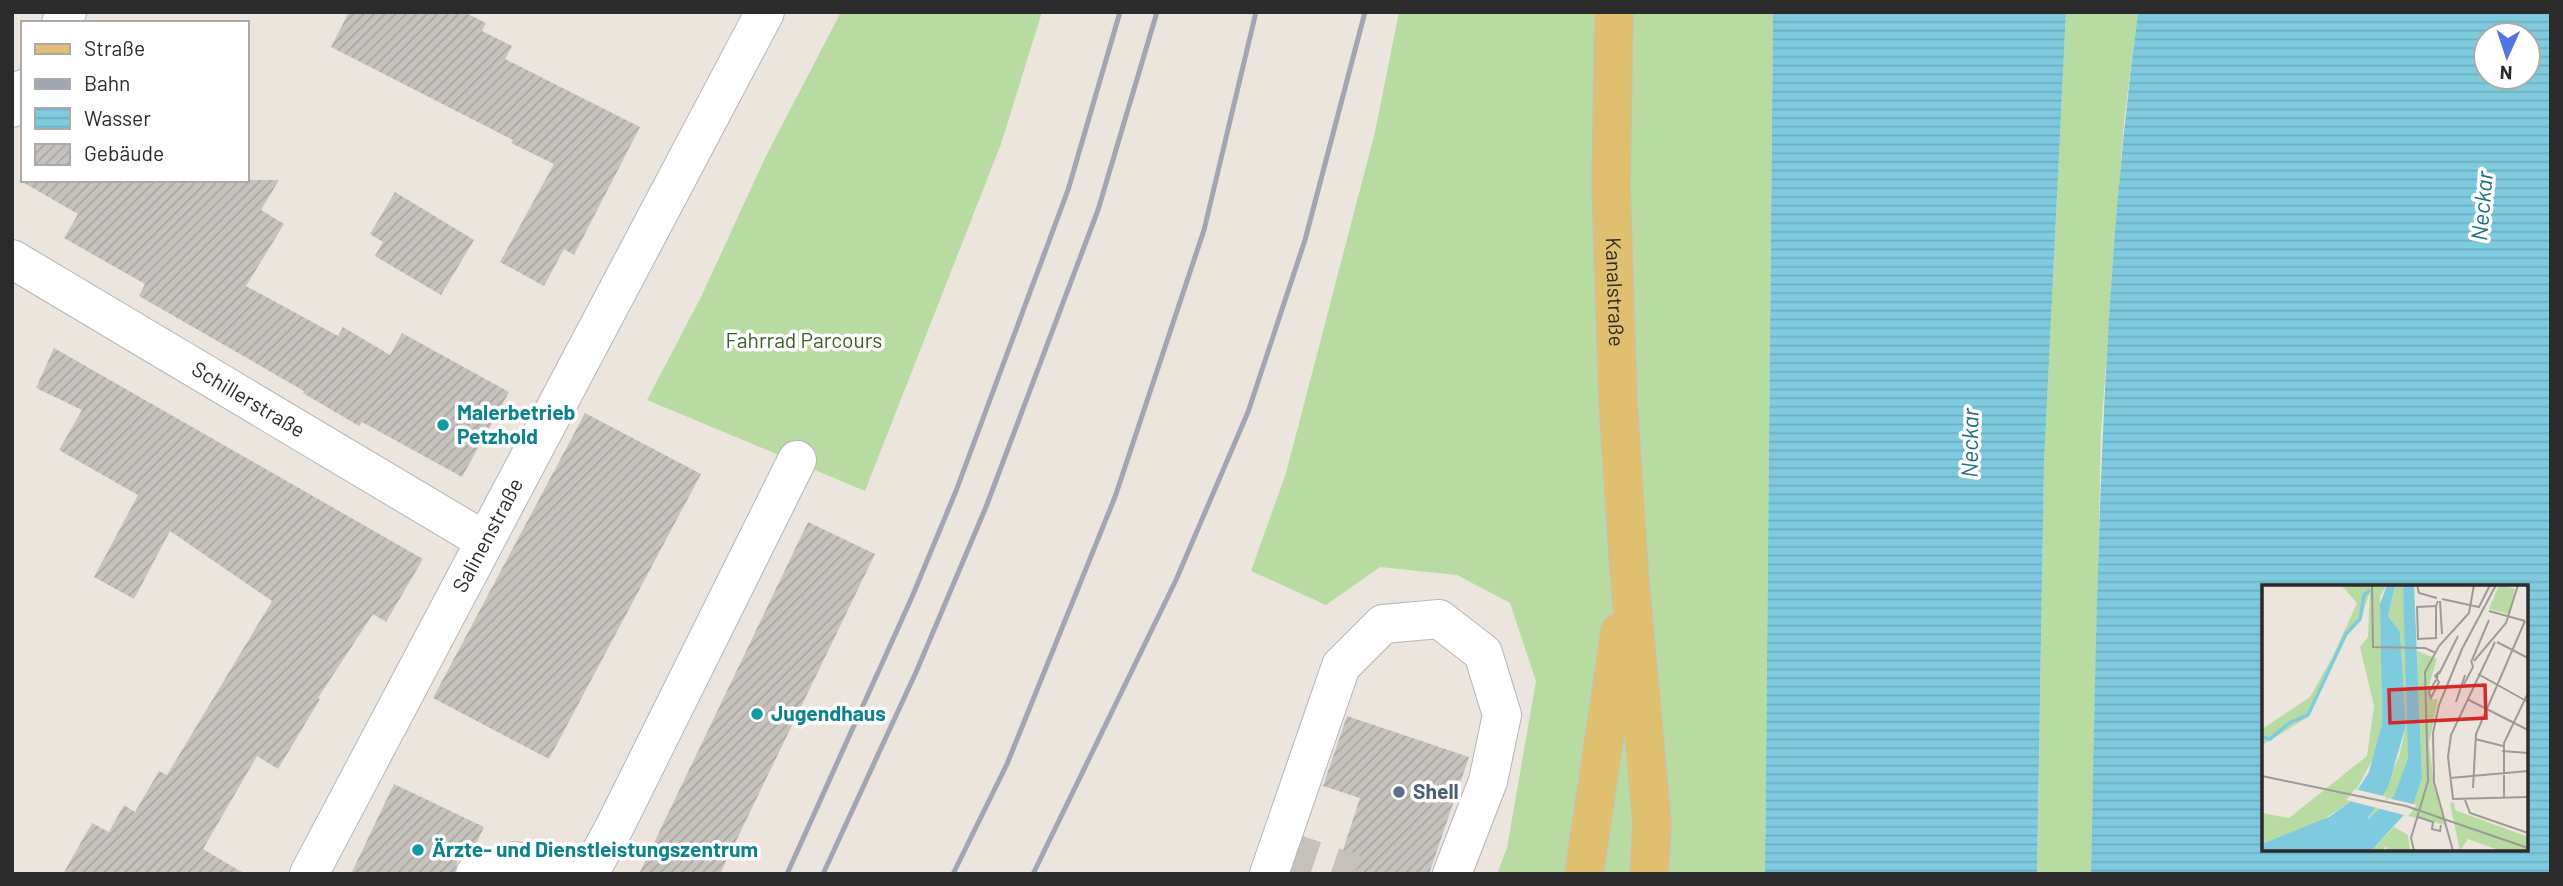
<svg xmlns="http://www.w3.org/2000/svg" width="2563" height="886" font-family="Barlow,sans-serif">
  <defs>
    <pattern id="water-rules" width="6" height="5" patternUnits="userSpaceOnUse" patternTransform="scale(1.75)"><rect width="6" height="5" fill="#7ecbe0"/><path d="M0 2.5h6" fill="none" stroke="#6daec0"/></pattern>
    <pattern id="building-hatch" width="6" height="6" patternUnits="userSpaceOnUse" patternTransform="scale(1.75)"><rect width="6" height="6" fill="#c6c2be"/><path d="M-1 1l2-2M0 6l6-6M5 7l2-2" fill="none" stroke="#aaa7a3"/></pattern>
  </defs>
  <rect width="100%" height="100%" fill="#ebe5de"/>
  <g fill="#b8dba1">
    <polygon points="841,12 1042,12 1001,144 865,491 647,400 701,297 766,156"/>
    <polygon points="1399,12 1773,12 1765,874 1497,874 1507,848 1536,681 1510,603 1457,575 1380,567 1326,605 1251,571 1286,473 1375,132"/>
    <polygon points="2066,12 2138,12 2124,121 2101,432 2091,874 2037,874 2044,464"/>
  </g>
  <g fill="url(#water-rules)" fill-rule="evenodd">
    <polygon points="1773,12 2066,12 2044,464 2037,874 1765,874"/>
    <path d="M2138 12H2551V874H2091C2097 586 2100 298 2138 12ZM2486 35H2528V77H2486ZM2264 587H2526V849H2264Z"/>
  </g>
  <g fill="url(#building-hatch)">
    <polygon points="349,12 464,12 486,23 482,31 512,46 505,59 640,127 574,255 564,249 544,286 500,262 554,164 511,143 513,140 331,47"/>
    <polygon points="19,180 279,180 261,210 284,224 246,286 338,336 343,327 390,355 402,333 509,392 462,477 362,422 359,426 303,393 304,391 139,296 145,284 64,238 78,214"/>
    <polygon points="395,192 474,240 441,295 375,256 383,242 370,234"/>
    <polygon points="54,348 423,559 386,622 373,614 318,698 320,699 278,769 257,756 203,849 245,874 63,874 92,823 109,832 124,805 135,812 159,771 167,775 272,601 170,531 134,599 94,577 138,495 59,450 82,410 36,388"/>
    <polygon points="585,413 701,474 549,759 433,698"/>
    <polygon points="808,522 875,554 720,874 639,874"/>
    <polygon points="1347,716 1469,757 1429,874 1335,874 1360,798 1323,786"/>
    <polygon points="394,784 484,827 472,852 458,860 454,874 351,874"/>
  </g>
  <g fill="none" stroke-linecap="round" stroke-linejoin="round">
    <polyline stroke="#c5c0ba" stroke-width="38" stroke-dasharray="38 19" stroke-linecap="butt" points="1279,848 1355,874"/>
    <defs>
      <g id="minor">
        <polyline points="61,23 67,12"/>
        <polyline points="12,108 23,89"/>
        <path id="s1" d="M12 259 485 541"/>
        <path id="s2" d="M309 874 765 12"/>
        <polyline points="475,874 515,861 559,874"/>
        <polyline points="589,874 615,826 797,460"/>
        <polyline points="1269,874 1341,666 1383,624 1439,619 1483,653 1502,715 1488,781 1452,874"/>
      </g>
      <g id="major">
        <path id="s3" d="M1614 12 1611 186 1618 401 1629 571 1652 823 1649 874"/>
        <polyline points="1584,874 1620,632"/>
      </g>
    </defs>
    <use href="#minor" stroke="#b2b5bd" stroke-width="40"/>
    <use href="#major" stroke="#c4c4c4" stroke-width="40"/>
    <use href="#minor" stroke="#fff" stroke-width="38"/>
    <use href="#major" stroke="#e0bf6e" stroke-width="38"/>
    <g stroke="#a2a5b2" stroke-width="5">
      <polyline points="787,874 912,597 956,491 1068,190 1120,12"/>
      <polyline points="823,874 917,670 986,507 1098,210 1157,12"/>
      <polyline points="953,874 1007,764 1115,497 1204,230 1256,12"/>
      <polyline points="1033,874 1176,580 1248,412 1305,240 1365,12"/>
    </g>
  </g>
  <g fill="#0f9aa8" stroke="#fff" stroke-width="2.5">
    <circle cx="443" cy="425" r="7"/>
    <circle cx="757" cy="714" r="7"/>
    <circle cx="418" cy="850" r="7"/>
  </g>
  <circle fill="#5c6f8a" stroke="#fff" stroke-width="2.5" cx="1399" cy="792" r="7"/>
  <g text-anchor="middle" stroke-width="7" stroke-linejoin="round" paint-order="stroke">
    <g font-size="21" fill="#2b2b2b" stroke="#fff">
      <text dy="7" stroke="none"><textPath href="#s3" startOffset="280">Kanalstraße</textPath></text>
      <text dy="7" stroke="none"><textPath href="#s1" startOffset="275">Schillerstraße</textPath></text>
      <text dy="7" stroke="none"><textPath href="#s2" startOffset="383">Salinenstraße</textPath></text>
    </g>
    <g font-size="21" fill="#335f23" stroke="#fff">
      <text x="804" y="348">Fahrrad Parcours</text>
    </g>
    <g font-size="21" font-weight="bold" fill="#0d838f" stroke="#fff" text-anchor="start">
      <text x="457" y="420">Malerbetrieb<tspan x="457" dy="24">Petzhold</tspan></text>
      <text x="771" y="721">Jugendhaus</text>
      <text x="432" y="857">Ärzte- und Dienstleistungszentrum</text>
    </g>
    <g font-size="21" font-weight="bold" fill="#4e5e75" stroke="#fff" text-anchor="start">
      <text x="1413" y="799">Shell</text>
    </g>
    <g font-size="23" font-style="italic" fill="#1e6c8b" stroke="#fff">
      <text transform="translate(2482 206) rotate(-85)" y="8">Neckar</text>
      <text transform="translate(1970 443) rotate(-89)" y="8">Neckar</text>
    </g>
  </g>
  <g transform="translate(2262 585)">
    <rect width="266" height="266" fill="#ebe5de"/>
    <path d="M79 0H125L118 11 120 139 116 164 88 217 53 240 0 259V228L27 233 105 171 112 121 98 62 106 52 108 6 98 37 85 49 46 132 0 160V144L48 112 70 73 95 18ZM133 0H141L147 120 146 173 132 212 106 235 137 172 144 140 138 47 126 31ZM237 0 253 4 247 29 227 24ZM155 66 175 74 166 104 169 114H176L167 159 172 201 183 240 142 230 160 192ZM192 217 193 225 266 252V266H239L206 254 198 266 188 218ZM132 242 146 250 148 266H126L124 261 120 266H109Z" fill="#b8dba1"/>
    <path d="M125 0H133L126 31 138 47 144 140 126 202 105 235 132 211 146 173 141 0H152L160 192 151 220 109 266H0V259L67 232 88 217 107 187 120 139 118 19Z" fill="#7ecbe0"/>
    <path d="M93 204 125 212 121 219 126 213 155 220 146 231 84 215Z" fill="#ebe5de"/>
    <path fill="none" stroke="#7ecbe0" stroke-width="3.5" d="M0 152 8 154 27 138 46 130 84 49 98 34 102 10 108 5"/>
    <path fill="none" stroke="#9e9b96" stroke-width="2" d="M110 0 111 62 163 63 174 68M155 0 157 8 175 13M180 14 217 22 228 0M178 16 180 49M174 21V53L156 54 155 22 174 21 176 16M227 26 263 36M233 57 189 150 186 172 191 214 266 212M235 57 266 73M210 75 227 35M212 76 244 38 256 0M177 89 196 51M216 89 266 117M174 95 167 107 169 113 177 97 173 91 176 88 175 93M202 99 211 82 209 75M205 114 266 145M194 117 203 90M213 154 241 161M240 166 266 168M0 191 144 221 266 263M188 193 266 186M211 203 214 149 263 36M242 213V158L266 108M203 215 208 228 266 248M156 232 171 237 170 244 178 246 179 240M152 266 149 253 166 196 163 87 177 61 207 28 212 0M191 266 172 197 171 148 177 120 200 64 234 0"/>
    <path fill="#d62828" fill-opacity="0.15" stroke="#d62828" stroke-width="3.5" d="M223 100 224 133 128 138 127 105Z"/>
    <rect width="266" height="266" fill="none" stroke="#2b2b2b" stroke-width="3.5"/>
  </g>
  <rect width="2563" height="886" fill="none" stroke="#2b2b2b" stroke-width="28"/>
  <rect x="21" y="21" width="228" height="161" fill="#ffffff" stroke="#aaaaaa" stroke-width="2"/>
  <rect x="35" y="44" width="35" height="10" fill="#e0bf6e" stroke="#aaaaaa" stroke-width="2"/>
  <text x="84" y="56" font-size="21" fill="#2b2b2b">Straße</text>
  <rect x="35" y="79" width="35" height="10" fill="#a2a5b2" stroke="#aaaaaa" stroke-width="2"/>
  <text x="84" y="91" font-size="21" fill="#2b2b2b">Bahn</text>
  <rect x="35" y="108" width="35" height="21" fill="url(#water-rules)" stroke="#aaaaaa" stroke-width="2"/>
  <text x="84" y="126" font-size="21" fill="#2b2b2b">Wasser</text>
  <rect x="35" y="144" width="35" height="21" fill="url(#building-hatch)" stroke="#aaaaaa" stroke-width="2"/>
  <text x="84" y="161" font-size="21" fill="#2b2b2b">Gebäude</text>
  <g transform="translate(2507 56) rotate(183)"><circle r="33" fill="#ffffff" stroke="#aaaaaa" stroke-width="2"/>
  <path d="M0-5L12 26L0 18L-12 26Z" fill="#5275e4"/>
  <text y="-10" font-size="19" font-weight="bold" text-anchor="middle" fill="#2b2b2b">N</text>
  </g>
</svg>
